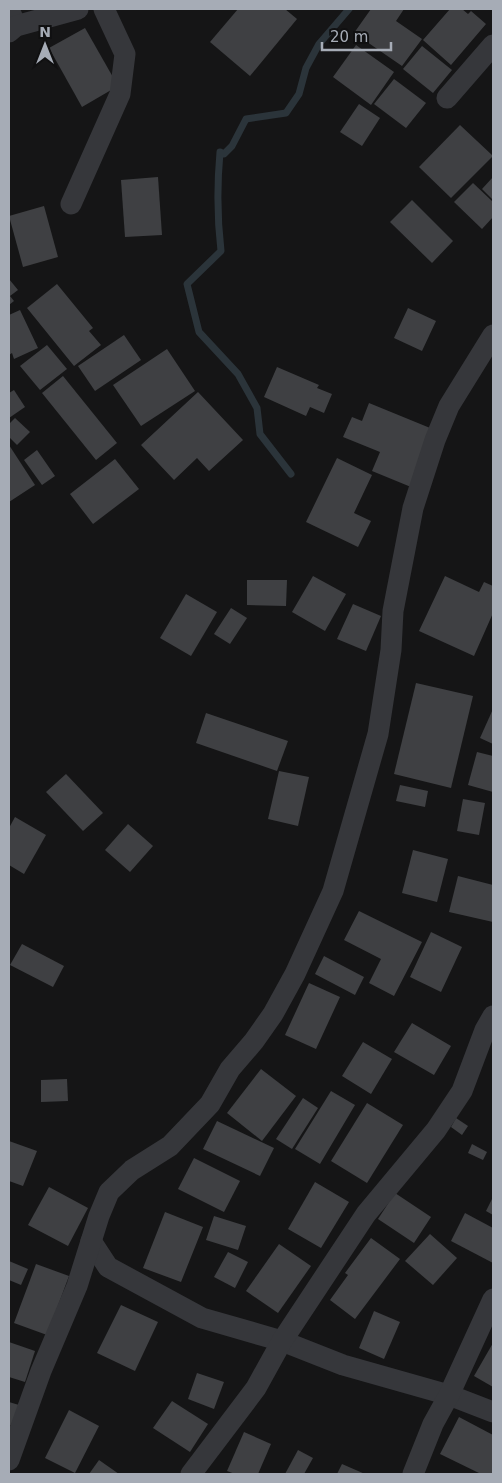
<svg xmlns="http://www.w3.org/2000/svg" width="502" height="1483" font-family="'DejaVu Sans',sans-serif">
  <rect width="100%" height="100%" fill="#151516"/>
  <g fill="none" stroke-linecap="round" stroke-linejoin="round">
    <path stroke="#2b343a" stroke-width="7" d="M291 474 260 434 257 408 238 374 199 332 187 284 221 251C217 217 217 185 220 152L224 154 232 146 246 119 286 113 299 94 306 68 319 44 349 9"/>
  </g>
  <g fill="#3f4043">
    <polygon points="238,9 285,9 297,19 250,76 210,42"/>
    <polygon points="371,9 404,9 396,21 422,39 402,66 354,33"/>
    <polygon points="450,9 462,9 468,14 471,11 486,24 451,65 423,40"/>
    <polygon points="85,28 118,86 82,107 49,48"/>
    <polygon points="356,45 394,72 371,105 333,77"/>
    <polygon points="422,46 452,70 433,93 403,69"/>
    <polygon points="394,79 426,103 406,128 374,104"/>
    <polygon points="359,104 380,118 362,146 340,132"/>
    <polygon points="460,125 493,156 451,198 419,167"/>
    <polygon points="158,177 162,235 125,237 121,180"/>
    <polygon points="493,177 493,200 482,189"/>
    <polygon points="473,183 493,202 493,217 482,229 454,202"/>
    <polygon points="412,200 453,241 432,263 390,222"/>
    <polygon points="44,206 58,257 23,267 9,216"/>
    <polygon points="9,279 18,290 10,296 14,301 9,305"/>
    <polygon points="57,284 93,328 89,331 101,345 74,366 27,308"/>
    <polygon points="408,308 436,321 422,351 394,338"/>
    <polygon points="20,310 38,348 14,359 12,353 9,355 9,315"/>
    <polygon points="124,335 141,360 95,391 78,366"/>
    <polygon points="47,345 67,369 40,390 20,366"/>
    <polygon points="167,349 195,391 141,426 113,385"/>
    <polygon points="277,367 319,385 317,388 332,394 324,413 310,407 306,416 264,397"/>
    <polygon points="63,376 117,443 96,460 42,393"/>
    <polygon points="14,390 25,407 9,418 9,393"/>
    <polygon points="198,392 243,440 209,471 197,458 174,480 141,445"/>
    <polygon points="369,403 435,430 411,487 372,471 380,452 343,437 352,417 362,421"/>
    <polygon points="15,418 30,432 17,445 9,437 9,424"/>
    <polygon points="9,445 35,485 9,502"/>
    <polygon points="37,450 55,476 42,485 24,460"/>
    <polygon points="337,458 372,475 354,513 371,521 358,547 306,522"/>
    <polygon points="115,459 139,489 93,524 70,494"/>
    <polygon points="313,576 346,594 325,631 292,612"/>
    <polygon points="445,576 479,592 484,582 493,586 493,613 474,656 419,631"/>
    <polygon points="247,580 287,580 286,606 247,605"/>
    <polygon points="186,594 217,612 191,656 160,638"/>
    <polygon points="353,604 381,616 366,651 337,639"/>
    <polygon points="231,608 247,618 230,644 214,634"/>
    <polygon points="416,683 473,696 451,788 394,774"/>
    <polygon points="493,709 493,744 480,738"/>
    <polygon points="206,713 288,741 277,771 196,743"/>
    <polygon points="477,752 493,756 493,792 468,785"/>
    <polygon points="279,771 309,777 298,826 268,819"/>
    <polygon points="66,774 103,813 83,831 46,792"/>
    <polygon points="400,785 428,791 425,807 396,801"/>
    <polygon points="463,799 485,803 479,835 457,831"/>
    <polygon points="15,817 46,835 24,874 9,865 9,828"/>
    <polygon points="128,824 153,846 130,872 105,850"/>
    <polygon points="413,850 448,859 437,902 402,893"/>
    <polygon points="458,876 493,885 493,922 449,912"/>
    <polygon points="359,911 422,942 394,996 369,983 381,959 344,940"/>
    <polygon points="431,932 462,947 441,992 410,977"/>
    <polygon points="22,944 64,966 53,987 10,965"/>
    <polygon points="324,956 364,977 355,995 315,974"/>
    <polygon points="309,983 340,997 316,1049 285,1035"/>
    <polygon points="412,1023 451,1046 434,1075 394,1052"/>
    <polygon points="363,1042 392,1059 371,1094 342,1076"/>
    <polygon points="261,1069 296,1096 262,1141 227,1113"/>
    <polygon points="67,1079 68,1101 41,1102 41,1080"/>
    <polygon points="331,1091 355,1105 320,1164 295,1149"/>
    <polygon points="303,1098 318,1108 292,1149 276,1139"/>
    <polygon points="367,1103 403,1125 367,1183 331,1161"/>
    <polygon points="456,1118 468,1126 462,1135 451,1127"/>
    <polygon points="217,1121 274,1148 260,1176 203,1149"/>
    <polygon points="9,1141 37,1151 23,1186 9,1181"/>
    <polygon points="472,1144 487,1152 483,1160 468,1153"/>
    <polygon points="194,1158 240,1181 224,1212 178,1189"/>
    <polygon points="315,1182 349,1202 321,1248 288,1229"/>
    <polygon points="49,1187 88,1208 68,1246 28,1225"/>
    <polygon points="395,1193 431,1217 414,1243 378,1219"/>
    <polygon points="493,1197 493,1215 486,1211"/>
    <polygon points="165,1212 203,1227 181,1282 143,1268"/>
    <polygon points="465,1213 493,1228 493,1263 451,1241"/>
    <polygon points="214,1216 246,1226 238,1250 206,1240"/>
    <polygon points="430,1234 457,1258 433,1285 405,1261"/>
    <polygon points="371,1238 400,1259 355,1319 330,1300 348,1275 345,1273"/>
    <polygon points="279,1244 311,1266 278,1313 246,1291"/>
    <polygon points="228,1252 248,1262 235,1288 214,1277"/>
    <polygon points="9,1261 28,1269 21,1285 9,1280"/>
    <polygon points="36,1264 69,1276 47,1335 14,1323"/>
    <polygon points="121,1305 158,1322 135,1371 97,1353"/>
    <polygon points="374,1311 400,1322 384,1359 359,1348"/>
    <polygon points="9,1342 35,1351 25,1382 9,1377"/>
    <polygon points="493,1343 493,1387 474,1376"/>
    <polygon points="197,1373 224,1382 214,1409 188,1399"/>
    <polygon points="172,1401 208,1424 190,1452 153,1428"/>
    <polygon points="9,1402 19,1405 14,1426 9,1425"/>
    <polygon points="69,1410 99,1426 75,1473 45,1458"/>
    <polygon points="459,1417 493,1435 493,1474 481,1474 440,1454"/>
    <polygon points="244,1432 271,1444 258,1474 235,1474 227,1471"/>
    <polygon points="298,1450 313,1458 304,1474 285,1474"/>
    <polygon points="99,1460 119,1474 89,1474"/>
    <polygon points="342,1464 365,1474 337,1474"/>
  </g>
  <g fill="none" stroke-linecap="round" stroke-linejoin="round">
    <g stroke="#36373b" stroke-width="21">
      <polyline points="9,9 16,26"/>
      <polyline points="9,32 16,26 78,9"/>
      <polyline points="447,98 493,45"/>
      <polyline points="71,204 120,94 125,54 104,9"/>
      <polyline points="91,1241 108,1267 202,1318 282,1341 343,1365 449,1395 493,1412"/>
      <polyline points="9,1460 41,1371 77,1286 99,1216 109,1192 132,1170 170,1146 210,1104 230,1069 254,1041 273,1014 295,974 333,891 378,734 391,650 393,611 413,508 435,440 449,406 493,335"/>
      <polyline points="191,1474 256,1388 282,1341 366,1214 436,1130 462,1091 485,1030 493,1016"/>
      <polyline points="413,1474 433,1424 449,1395 493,1299"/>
    </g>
  </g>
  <rect width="502" height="1483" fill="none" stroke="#a6acb6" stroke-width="20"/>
  <g transform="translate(45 45)" stroke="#101011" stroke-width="4" paint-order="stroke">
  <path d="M0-4L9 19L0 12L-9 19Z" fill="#a6acb6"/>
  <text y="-8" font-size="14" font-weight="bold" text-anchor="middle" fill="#a6acb6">N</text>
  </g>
  <path d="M322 42v8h69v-8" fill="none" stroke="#a6acb6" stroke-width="2.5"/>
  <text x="330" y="42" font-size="15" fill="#a6acb6" stroke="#101011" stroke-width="4" paint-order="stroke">20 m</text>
</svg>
